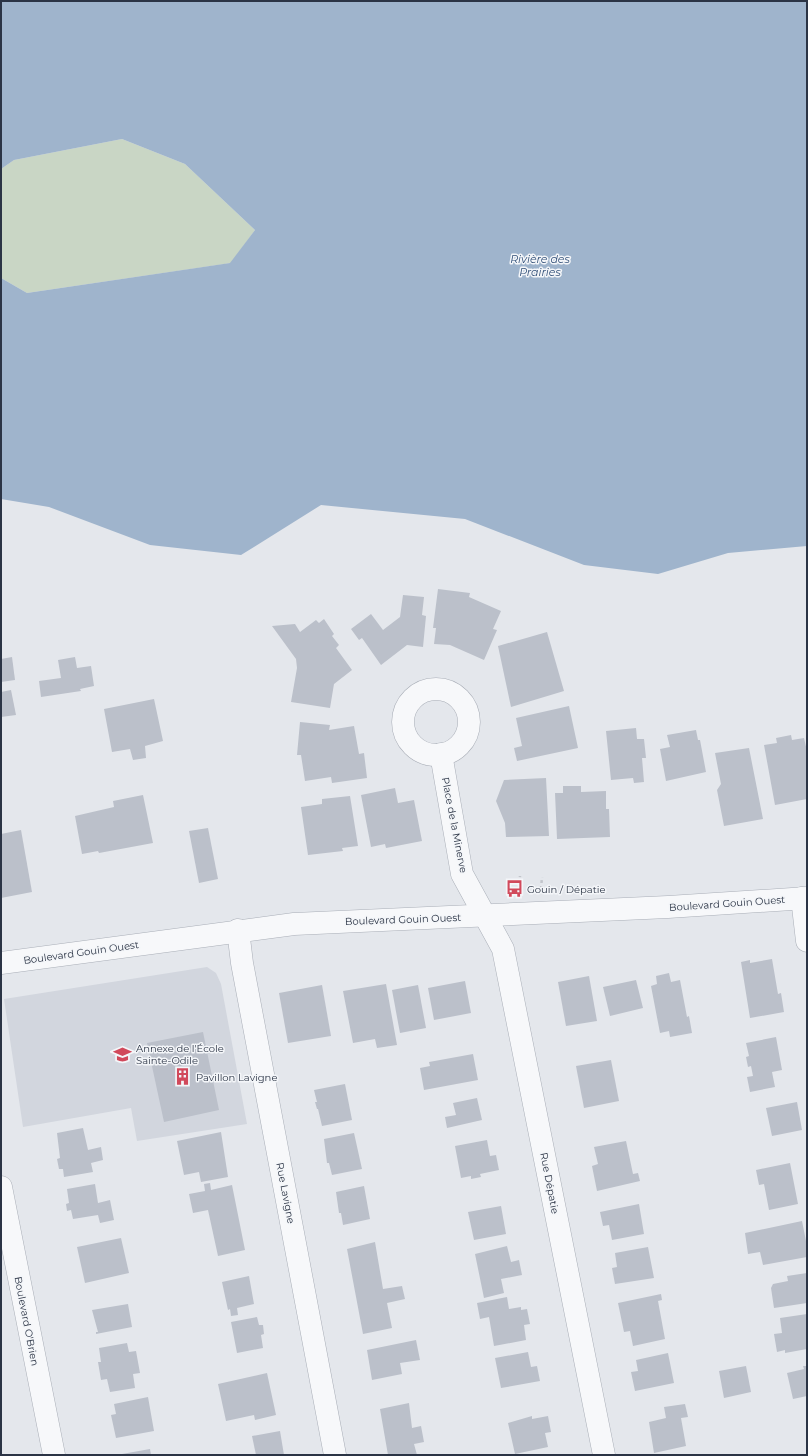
<svg xmlns="http://www.w3.org/2000/svg" width="808" height="1456" font-family="Montserrat,sans-serif">
  <rect width="100%" height="100%" fill="#e4e7ec"/>
  <polygon fill="#d2d6de" points="207,967 216,973 221,984 247,1124 137,1141 131,1108 23,1127 4,999"/>
  <polygon fill="#c9d6c5" points="122,139 185,164 255,230 231,263 27,293 1,278 1,169 14,160"/>
  <polygon fill="#9fb4cc" points="1,1 807,1 807,546 728,553 658,574 584,565 465,519 321,505 241,555 150,545 49,507 1,499 1,278 27,293 230,263 255,230 185,164 122,139 14,160 1,169"/>
  <g fill="#bbc0ca">
    <polygon points="438,589 470,593 469,597 501,611 493,629 497,630 484,660 450,645 434,644 436,628 433,628"/>
    <polygon points="403,595 424,597 422,615 426,616 423,647 407,645 381,665 362,638 359,640 351,629 371,614 383,630 400,617"/>
    <polygon points="324,619 334,634 332,636 339,645 336,648 352,670 334,684 330,708 291,702 297,668 296,659 272,626 295,624 300,632 316,620 319,623"/>
    <polygon points="547,632 564,691 511,707 498,646"/>
    <polygon points="12,657 15,680 1,682 1,659"/>
    <polygon points="75,657 77,668 91,666 94,686 80,689 81,691 41,697 39,681 61,678 58,660"/>
    <polygon points="11,690 16,715 1,717 1,692"/>
    <polygon points="154,699 163,741 145,746 146,758 133,760 130,749 112,752 104,709"/>
    <polygon points="569,706 578,748 517,761 514,748 522,746 516,718"/>
    <polygon points="300,722 330,725 329,730 354,726 359,754 364,753 367,778 332,783 331,777 305,781 301,755 297,755"/>
    <polygon points="636,728 637,739 644,739 646,758 642,758 644,782 634,783 633,778 611,780 606,731"/>
    <polygon points="696,730 698,740 700,740 706,772 666,781 660,749 670,747 667,735"/>
    <polygon points="791,735 792,740 804,738 807,751 807,799 775,805 764,745 777,743 776,738"/>
    <polygon points="749,748 763,819 724,826 717,790 721,784 715,753"/>
    <polygon points="546,778 549,836 506,837 505,823 496,801 504,780"/>
    <polygon points="563,786 581,786 581,792 606,791 606,809 609,809 610,837 557,839 555,793 563,793"/>
    <polygon points="395,788 398,803 414,800 422,841 386,848 385,844 371,847 361,795"/>
    <polygon points="143,795 153,843 99,853 98,851 82,854 75,816 114,807 113,801"/>
    <polygon points="350,796 358,846 342,848 343,851 308,855 301,807 322,804 322,799"/>
    <polygon points="208,828 218,879 199,883 189,831"/>
    <polygon points="21,830 32,892 1,898 1,834"/>
    <polygon points="772,959 778,994 781,993 784,1012 750,1018 741,962 750,960 750,963"/>
    <polygon points="669,973 671,982 680,980 687,1017 689,1016 692,1033 670,1037 669,1031 660,1033 651,986 657,984 656,976"/>
    <polygon points="589,976 597,1021 566,1026 558,982"/>
    <polygon points="636,980 643,1008 610,1016 603,987"/>
    <polygon points="465,981 471,1013 434,1020 428,988"/>
    <polygon points="386,984 397,1045 377,1048 375,1039 353,1043 343,991"/>
    <polygon points="322,985 331,1036 288,1043 279,993"/>
    <polygon points="418,985 426,1028 400,1033 392,990"/>
    <polygon points="203,1032 219,1110 164,1122 147,1043"/>
    <polygon points="776,1037 782,1070 772,1072 775,1087 750,1092 747,1077 753,1076 751,1066 748,1067 746,1057 749,1056 746,1043"/>
    <polygon points="473,1054 478,1080 424,1090 420,1068 430,1066 429,1062"/>
    <polygon points="611,1060 619,1101 584,1108 576,1066"/>
    <polygon points="345,1084 352,1120 322,1126 318,1109 317,1109 315,1102 317,1102 314,1090"/>
    <polygon points="477,1098 482,1120 447,1128 445,1117 456,1115 453,1103"/>
    <polygon points="797,1102 802,1130 772,1136 766,1108"/>
    <polygon points="83,1128 88,1150 101,1147 103,1160 91,1163 93,1172 64,1177 63,1169 59,1169 57,1159 60,1158 57,1133"/>
    <polygon points="221,1132 228,1177 201,1182 199,1172 184,1175 177,1141"/>
    <polygon points="354,1133 362,1169 332,1175 329,1163 327,1163 324,1139"/>
    <polygon points="487,1140 490,1156 496,1155 499,1170 480,1174 481,1177 471,1179 471,1176 461,1178 455,1146"/>
    <polygon points="626,1141 633,1174 638,1173 640,1181 597,1191 592,1166 598,1164 594,1147"/>
    <polygon points="790,1163 798,1204 769,1210 764,1184 759,1185 756,1170"/>
    <polygon points="210,1183 211,1190 232,1185 245,1250 218,1256 208,1210 193,1213 189,1194 205,1191 204,1184"/>
    <polygon points="95,1184 98,1203 110,1200 114,1220 100,1223 98,1215 73,1219 71,1210 67,1211 66,1204 69,1203 67,1189"/>
    <polygon points="364,1186 370,1219 343,1225 341,1213 339,1213 336,1192"/>
    <polygon points="639,1204 644,1234 612,1240 609,1225 603,1226 600,1212"/>
    <polygon points="501,1206 506,1234 474,1240 468,1212"/>
    <polygon points="802,1221 807,1246 807,1257 763,1265 760,1252 748,1254 745,1233"/>
    <polygon points="121,1238 129,1273 85,1283 77,1247"/>
    <polygon points="375,1242 383,1289 402,1286 405,1299 387,1303 392,1328 363,1334 347,1249"/>
    <polygon points="507,1246 511,1262 519,1260 522,1275 501,1279 504,1293 484,1298 475,1254"/>
    <polygon points="648,1247 654,1278 615,1284 612,1268 617,1267 615,1253"/>
    <polygon points="807,1273 807,1303 774,1308 771,1288 773,1284 788,1281 787,1276"/>
    <polygon points="249,1276 254,1304 237,1308 238,1315 231,1316 230,1309 228,1310 222,1282"/>
    <polygon points="661,1294 662,1300 658,1301 665,1339 633,1346 630,1331 624,1332 618,1303"/>
    <polygon points="507,1297 509,1309 521,1307 521,1310 527,1309 530,1324 524,1325 526,1340 494,1346 489,1317 480,1319 477,1303"/>
    <polygon points="128,1304 132,1327 96,1334 96,1332 98,1332 92,1310"/>
    <polygon points="807,1314 807,1349 785,1353 785,1350 777,1352 774,1334 782,1333 780,1318"/>
    <polygon points="257,1317 259,1325 263,1325 264,1334 261,1335 263,1348 237,1353 231,1322"/>
    <polygon points="416,1340 420,1360 400,1363 402,1374 372,1380 367,1350"/>
    <polygon points="127,1343 129,1352 136,1351 140,1373 133,1374 135,1388 110,1392 107,1379 101,1380 98,1362 101,1362 99,1348"/>
    <polygon points="528,1352 531,1367 537,1366 540,1381 501,1388 495,1358"/>
    <polygon points="668,1353 674,1383 635,1391 631,1372 638,1371 636,1360"/>
    <polygon points="746,1366 751,1392 724,1398 719,1371"/>
    <polygon points="803,1366 807,1366 807,1396 793,1399 787,1373 804,1369"/>
    <polygon points="267,1373 276,1415 255,1420 254,1415 226,1421 218,1384"/>
    <polygon points="148,1397 154,1431 116,1438 111,1415 116,1414 114,1404"/>
    <polygon points="409,1403 412,1428 421,1426 424,1442 414,1444 417,1455 388,1455 380,1409"/>
    <polygon points="685,1404 688,1417 681,1418 686,1446 654,1453 649,1422 666,1418 664,1407"/>
    <polygon points="532,1416 532,1419 548,1416 551,1432 545,1433 548,1447 515,1454 508,1423"/>
    <polygon points="280,1431 284,1455 256,1455 252,1436"/>
    <polygon points="150,1449 151,1455 123,1455 122,1454"/>
  </g>
  <g fill="none" stroke-linecap="round" stroke-linejoin="round">
    <defs>
      <g id="minor">
        <circle cx="436" cy="722" r="33"/>
        <polyline points="441,754 462,874 503,949 604,1455"/>
        <polyline points="802,898 807,941"/>
        <polyline points="238,930 242,963 335,1455"/>
        <polyline points="1,963 294,924 668,907 807,898"/>
        <polyline points="1,1187 54,1455"/>
      </g>
    </defs>
    <use href="#minor" stroke="#a9aeb7" stroke-width="23"/>
    <g stroke="#c2c5cb" stroke-width="2.5" stroke-dasharray="3 3" stroke-linecap="butt">
      <polyline points="519,889 520,876"/>
      <polyline points="541,889 542,877"/>
    </g>
    <use href="#minor" stroke="#f7f8fa" stroke-width="22"/>
  </g>
  <defs>
    <symbol id="bus-bare" viewBox="-9 -9 18 18"><path d="M-5-6H5V4H4V6H2V4H-2V6H-4V4H-5ZM-3.5-4V0h7V-4ZM-3.5 1.2v1.5H-2V1.2ZM2 1.2v1.5H3.5V1.2Z" fill="#d1495b" stroke="#f4f6f9" stroke-width="2.5" paint-order="stroke"/></symbol>
    <symbol id="school-bare" viewBox="-9 -9 18 18"><path d="M0-5L7-2L0 1L-7-2ZM-4 1L0 2.5L4 1V4Q0 6-4 4Z" fill="#d1495b" stroke="#f4f6f9" stroke-width="2.5" paint-order="stroke"/></symbol>
    <symbol id="building-bare" viewBox="-9 -9 18 18"><path d="M-4-6H4V6H1V3H-1V6H-4ZM-2.5-4.3h1.7v1.8h-1.7ZM.8-4.3h1.7v1.8H.8ZM-2.5-1h1.7V.8h-1.7ZM.8-1h1.7V.8H.8Z" fill="#d1495b" stroke="#f4f6f9" stroke-width="2.5" paint-order="stroke"/></symbol>
  </defs>
  <g fill-rule="evenodd">
    <use href="#bus-bare" x="502" y="876" width="25" height="25"/>
    <use href="#school-bare" x="110" y="1042" width="25" height="25"/>
    <use href="#building-bare" x="170" y="1064" width="25" height="25"/>
  </g>
  <g text-anchor="middle" stroke-width="3" stroke-linejoin="round" paint-order="stroke">
    <g font-size="10" fill="#2b3445" stroke="#f4f6f9">
      <text transform="translate(455 825) rotate(79)" y="4">Place de la Minerve</text>
      <text transform="translate(727 903) rotate(-4)" y="4">Boulevard Gouin Ouest</text>
      <text transform="translate(403 919) rotate(-2)" y="4">Boulevard Gouin Ouest</text>
      <text transform="translate(81 952) rotate(-8)" y="4">Boulevard Gouin Ouest</text>
      <text transform="translate(550 1183) rotate(79)" y="4">Rue Dépatie</text>
      <text transform="translate(286 1193) rotate(79)" y="4">Rue Lavigne</text>
      <text transform="translate(27 1321) rotate(79)" y="4">Boulevard O'Brien</text>
    </g>
    <g font-size="10" fill="#2b3445" stroke="#f4f6f9" text-anchor="start">
      <text x="527" y="893">Gouin / Dépatie</text>
      <text x="136" y="1052">Annexe de l'École<tspan x="136" dy="12">Sainte-Odile</tspan></text>
      <text x="196" y="1081">Pavillon Lavigne</text>
    </g>
    <g font-size="11" font-style="italic" fill="#34527a" stroke="#f4f6f9">
      <text x="540" y="263">Rivière des<tspan x="540" dy="13">Prairies</tspan></text>
    </g>
  </g>
  <rect width="808" height="1456" fill="none" stroke="#2b3445" stroke-width="4"/>
</svg>
